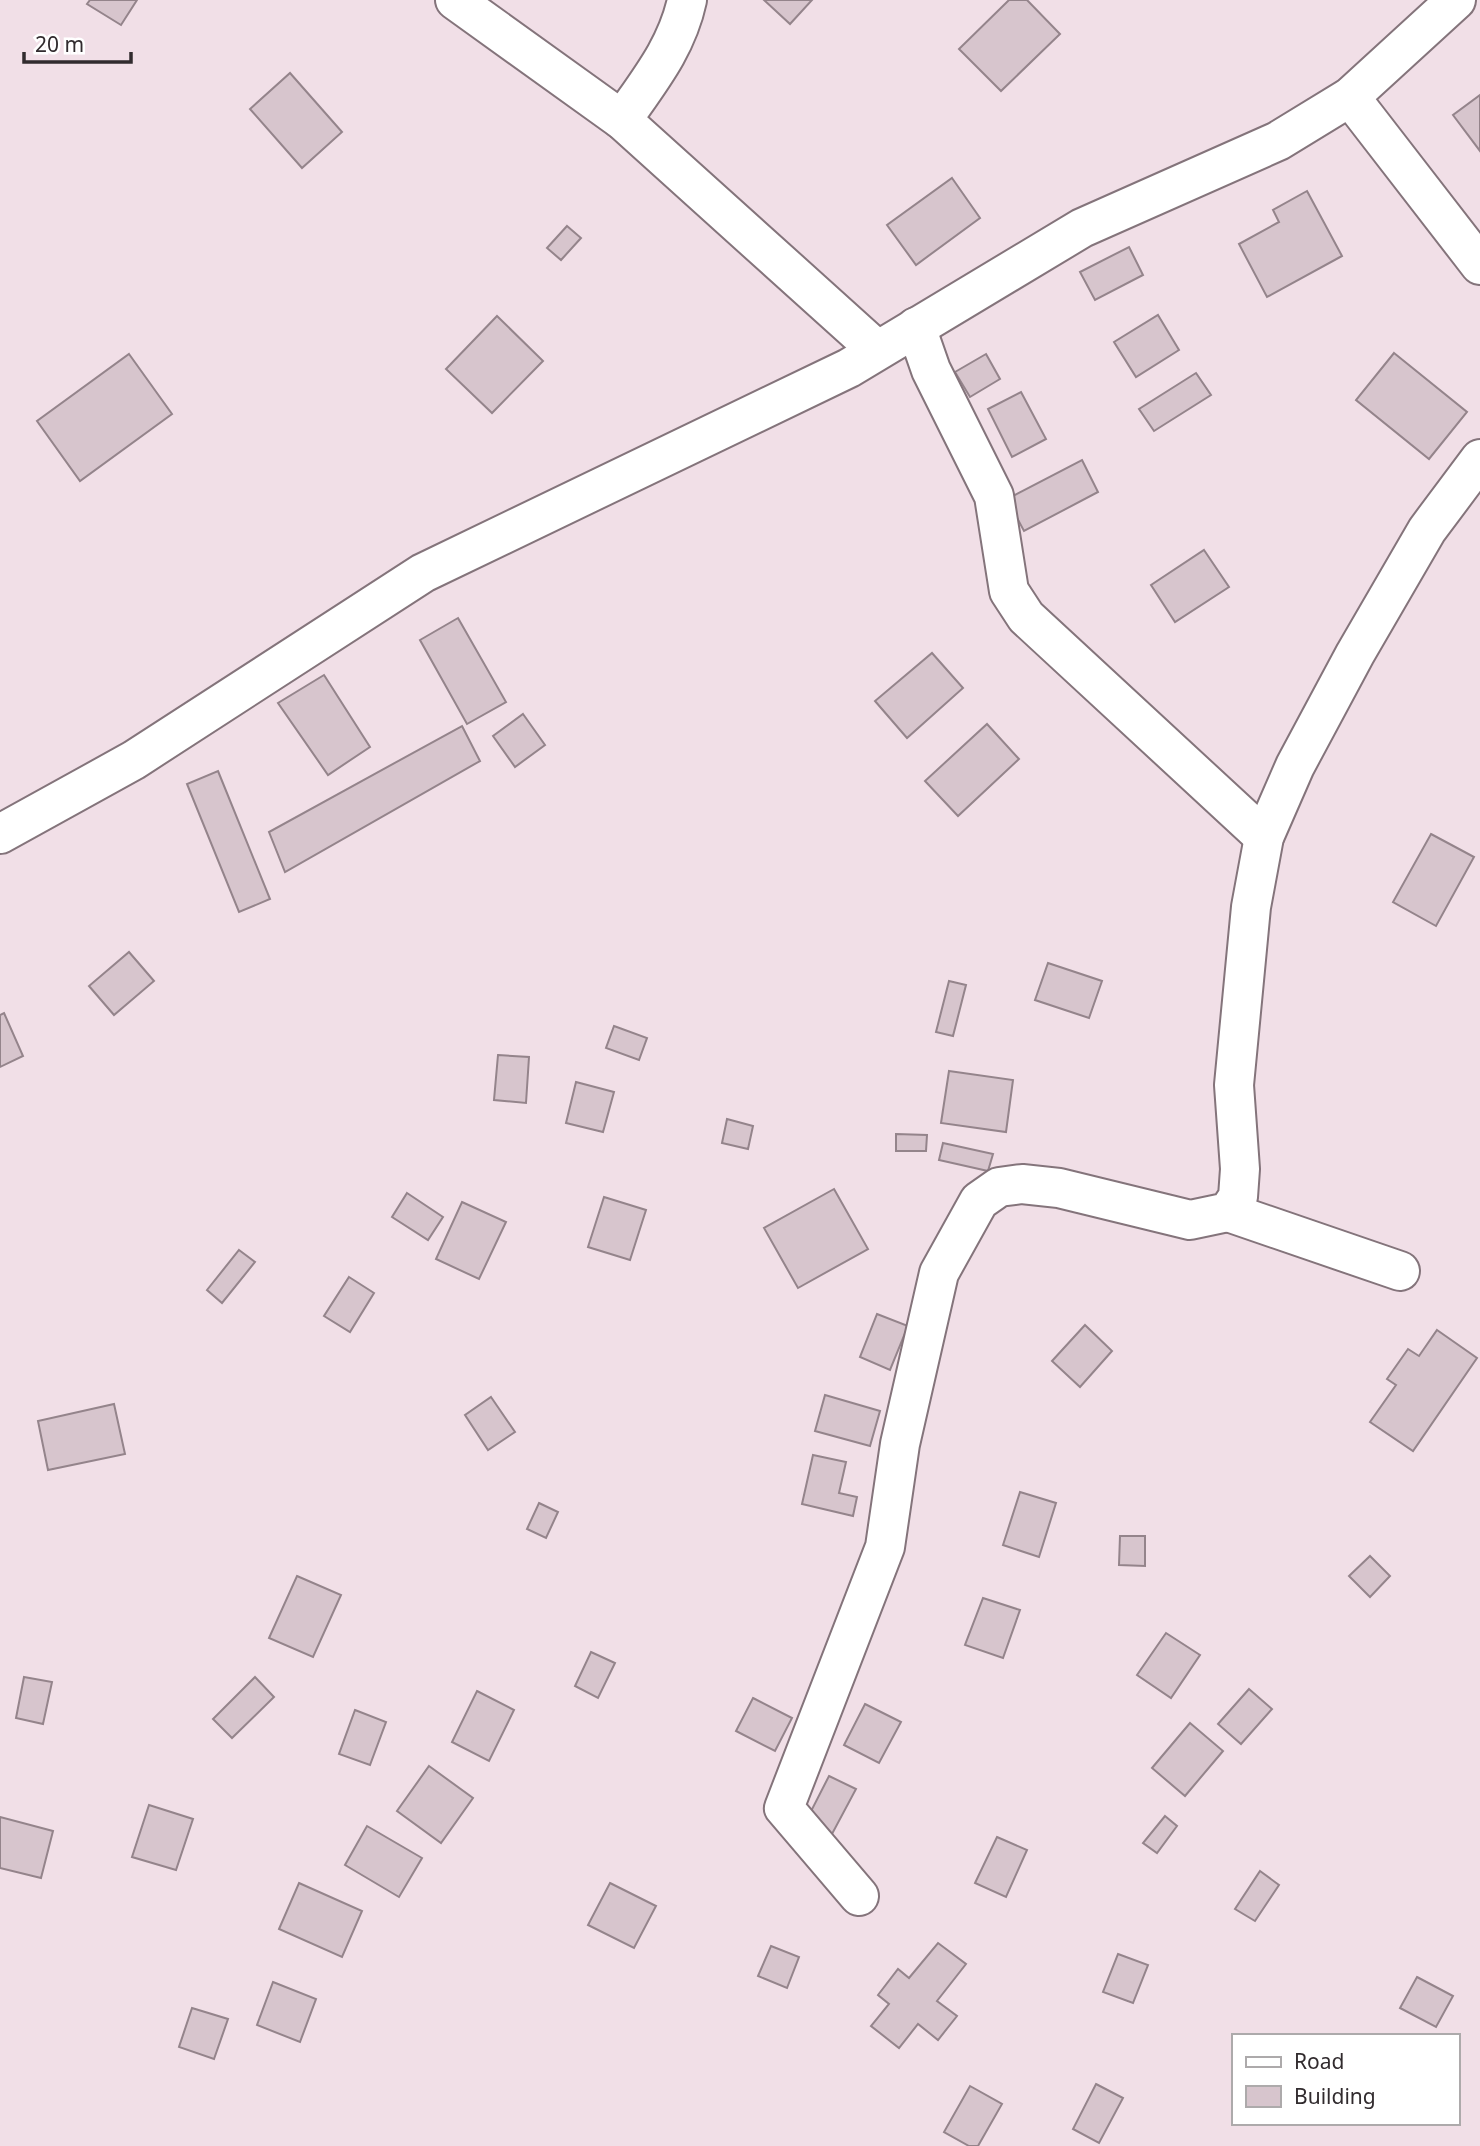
<svg xmlns="http://www.w3.org/2000/svg" width="1480" height="2146" font-family="'Noto Sans',sans-serif">
  <rect width="100%" height="100%" fill="#f1dfe7"/>
  <g fill="#d7c5cd" stroke="#94848b" stroke-width="2">
    <polygon points="90,0 137,0 121,25 87,4"/>
    <polygon points="764,0 812,0 790,24"/>
    <polygon points="1009,0 1027,0 1060,34 1001,91 959,49"/>
    <polygon points="290,73 342,132 302,168 250,109"/>
    <polygon points="1480,95 1480,151 1453,115"/>
    <polygon points="952,178 980,218 916,265 887,225"/>
    <polygon points="1307,191 1342,256 1267,297 1239,244 1279,222 1273,210"/>
    <polygon points="567,226 581,238 561,260 547,248"/>
    <polygon points="1129,247 1143,275 1095,300 1080,272"/>
    <polygon points="1158,315 1179,350 1136,377 1114,342"/>
    <polygon points="497,316 543,361 492,413 446,369"/>
    <polygon points="1394,353 1467,412 1429,459 1356,400"/>
    <polygon points="129,354 172,414 80,481 37,421"/>
    <polygon points="986,354 1000,379 970,397 955,372"/>
    <polygon points="1196,373 1211,395 1154,431 1139,409"/>
    <polygon points="1021,392 1046,439 1012,457 988,409"/>
    <polygon points="1082,460 1098,492 1024,531 1007,499"/>
    <polygon points="1204,550 1229,587 1175,622 1151,585"/>
    <polygon points="458,618 506,702 467,724 420,640"/>
    <polygon points="932,653 963,688 907,738 875,701"/>
    <polygon points="324,675 370,747 328,775 278,703"/>
    <polygon points="523,714 545,745 515,767 493,736"/>
    <polygon points="987,724 1019,759 958,816 925,781"/>
    <polygon points="462,726 480,761 285,872 269,832"/>
    <polygon points="218,771 270,899 239,912 187,784"/>
    <polygon points="1431,834 1474,857 1436,926 1393,902"/>
    <polygon points="129,952 154,981 114,1015 89,986"/>
    <polygon points="1048,963 1102,981 1089,1018 1035,1000"/>
    <polygon points="949,981 966,985 953,1036 936,1032"/>
    <polygon points="4,1013 23,1056 0,1067 0,1015"/>
    <polygon points="614,1026 647,1038 639,1060 606,1048"/>
    <polygon points="498,1055 529,1057 526,1103 494,1100"/>
    <polygon points="949,1071 1013,1080 1006,1132 941,1123"/>
    <polygon points="576,1082 614,1092 603,1132 566,1123"/>
    <polygon points="727,1119 753,1126 748,1149 722,1143"/>
    <polygon points="896,1134 927,1135 926,1151 896,1151"/>
    <polygon points="943,1143 993,1154 988,1171 939,1160"/>
    <polygon points="834,1189 868,1249 798,1288 764,1228"/>
    <polygon points="407,1193 443,1217 428,1240 392,1217"/>
    <polygon points="604,1197 646,1210 630,1260 588,1247"/>
    <polygon points="462,1202 506,1222 479,1279 436,1259"/>
    <polygon points="239,1250 255,1262 222,1303 207,1290"/>
    <polygon points="349,1277 374,1293 350,1332 324,1316"/>
    <polygon points="877,1314 908,1326 890,1370 860,1357"/>
    <polygon points="1085,1325 1112,1351 1080,1387 1052,1361"/>
    <polygon points="1437,1330 1477,1358 1413,1451 1370,1422 1396,1385 1387,1379 1408,1349 1419,1356"/>
    <polygon points="825,1395 880,1411 870,1446 815,1431"/>
    <polygon points="491,1397 515,1432 488,1450 465,1415"/>
    <polygon points="114,1404 125,1454 48,1470 38,1421"/>
    <polygon points="813,1455 846,1462 839,1493 857,1497 853,1516 802,1504"/>
    <polygon points="1020,1492 1056,1503 1039,1557 1003,1545"/>
    <polygon points="539,1503 558,1512 546,1538 527,1529"/>
    <polygon points="1120,1536 1145,1536 1145,1566 1119,1565"/>
    <polygon points="1370,1556 1390,1576 1370,1597 1349,1576"/>
    <polygon points="297,1576 341,1595 313,1657 269,1638"/>
    <polygon points="983,1598 1020,1610 1003,1658 965,1645"/>
    <polygon points="1166,1633 1200,1655 1171,1698 1137,1675"/>
    <polygon points="591,1652 615,1663 598,1698 575,1686"/>
    <polygon points="24,1677 52,1682 43,1724 16,1718"/>
    <polygon points="255,1677 274,1697 232,1738 213,1719"/>
    <polygon points="1249,1689 1272,1709 1241,1744 1218,1724"/>
    <polygon points="477,1691 514,1710 489,1761 452,1742"/>
    <polygon points="753,1698 792,1718 775,1751 736,1731"/>
    <polygon points="865,1704 901,1722 879,1763 844,1745"/>
    <polygon points="355,1710 386,1722 370,1765 339,1754"/>
    <polygon points="1190,1723 1223,1751 1185,1796 1152,1768"/>
    <polygon points="429,1766 473,1798 441,1843 397,1811"/>
    <polygon points="829,1776 856,1789 832,1834 806,1821"/>
    <polygon points="149,1805 193,1819 176,1870 132,1857"/>
    <polygon points="1165,1816 1177,1826 1157,1853 1143,1843"/>
    <polygon points="0,1817 53,1831 41,1878 0,1868"/>
    <polygon points="367,1826 422,1858 399,1897 345,1865"/>
    <polygon points="997,1837 1027,1850 1006,1897 975,1883"/>
    <polygon points="1260,1871 1279,1885 1255,1921 1235,1909"/>
    <polygon points="299,1883 362,1911 342,1957 279,1929"/>
    <polygon points="610,1883 656,1906 634,1948 588,1925"/>
    <polygon points="938,1943 966,1964 937,2001 957,2016 938,2040 918,2024 899,2048 871,2026 889,2004 878,1995 898,1969 909,1978"/>
    <polygon points="771,1946 799,1957 787,1988 758,1976"/>
    <polygon points="1118,1954 1148,1965 1133,2003 1103,1992"/>
    <polygon points="1417,1977 1453,1996 1436,2027 1400,2008"/>
    <polygon points="273,1982 316,1999 300,2042 257,2025"/>
    <polygon points="192,2008 228,2019 214,2059 179,2047"/>
    <polygon points="1096,2084 1123,2098 1099,2143 1073,2129"/>
    <polygon points="970,2086 1002,2104 978,2146 969,2146 944,2132"/>
  </g>
  <g fill="none" stroke-linecap="round" stroke-linejoin="round">
    <defs>
      <g id="minor">
        <polyline points="455,0 622,120 876,349"/>
        <polyline points="1350,97 1480,265"/>
        <path d="M622 120C649 81 677 47 687 0"/>
        <polyline points="916,327 931,370 994,496 1009,591 1026,617 1264,837"/>
        <polyline points="0,834 134,760 423,573 849,368 1082,228 1278,141 1350,97 1456,0"/>
        <polyline points="1228,1212 1400,1271"/>
        <polyline points="859,1896 784,1808 885,1547 900,1444 939,1273 979,1201 999,1187 1022,1184 1059,1188 1190,1220 1228,1212 1238,1197 1240,1169 1234,1085 1251,907 1264,837 1295,766 1355,654 1427,530 1480,459"/>
      </g>
    </defs>
    <use href="#minor" stroke="#84747b" stroke-width="42"/>
    <use href="#minor" stroke="#fff" stroke-width="38"/>
  </g>
  <rect x="1232" y="2034" width="228" height="91" fill="#ffffff" stroke="#adaaab" stroke-width="2"/>
  <rect x="1246" y="2057" width="35" height="10" fill="#ffffff" stroke="#adaaab" stroke-width="2"/>
  <text x="1294" y="2069" font-size="21" fill="#312b2e">Road</text>
  <rect x="1246" y="2086" width="35" height="21" fill="#d7c5cd" stroke="#adaaab" stroke-width="2"/>
  <text x="1294" y="2104" font-size="21" fill="#312b2e">Building</text>
  <path d="M24 52v10h107v-10" fill="none" stroke="#312b2e" stroke-width="3.5"/>
  <text x="35" y="52" font-size="21" fill="#312b2e" stroke="#ffffff" stroke-width="5" paint-order="stroke">20 m</text>
</svg>
